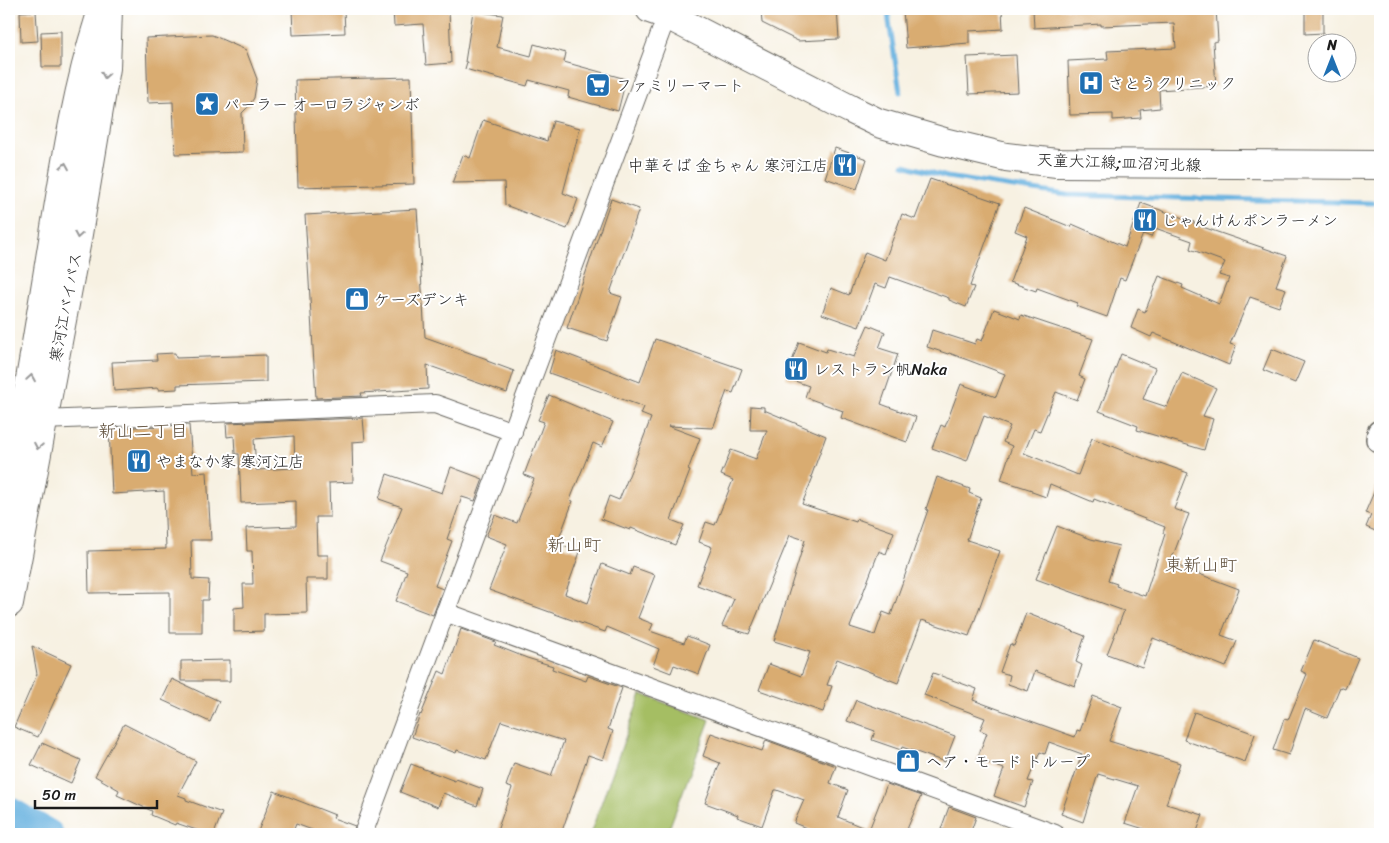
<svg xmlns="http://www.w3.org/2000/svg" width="1389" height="843" font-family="Sriracha,'Klee One',sans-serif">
  <rect width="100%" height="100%" fill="#fff"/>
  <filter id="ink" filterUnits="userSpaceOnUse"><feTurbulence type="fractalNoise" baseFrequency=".02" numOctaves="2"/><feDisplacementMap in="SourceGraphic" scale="10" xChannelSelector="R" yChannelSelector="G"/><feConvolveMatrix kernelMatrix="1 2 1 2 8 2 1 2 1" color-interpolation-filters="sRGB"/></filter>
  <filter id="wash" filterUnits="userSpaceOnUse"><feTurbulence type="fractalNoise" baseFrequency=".0096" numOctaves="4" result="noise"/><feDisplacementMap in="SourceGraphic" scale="20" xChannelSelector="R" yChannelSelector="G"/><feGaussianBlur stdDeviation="1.12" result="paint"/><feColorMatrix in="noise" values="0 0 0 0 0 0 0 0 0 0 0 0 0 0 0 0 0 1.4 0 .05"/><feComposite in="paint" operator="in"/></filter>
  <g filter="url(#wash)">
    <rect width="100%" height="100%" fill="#f7f1e2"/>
    <polygon fill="#a5be64" stroke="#606d40" points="641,694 710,720 667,834 590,834"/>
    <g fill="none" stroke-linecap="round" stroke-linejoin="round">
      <g stroke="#66b1df" stroke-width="5">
        <polyline points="888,9 889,21 900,92"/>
        <polyline points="904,165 947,177 1067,195 1373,203"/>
      </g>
      <polyline stroke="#66b1df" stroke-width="29" points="9,811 49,834"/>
    </g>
    <g id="blocks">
      <g fill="#d9ac71" fill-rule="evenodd">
        <polygon points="292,9 344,9 345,33 293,35"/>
        <polygon points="393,9 449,9 451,63 426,65 423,24 394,26"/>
        <polygon points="761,9 837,9 839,39 798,41 762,23"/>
        <polygon points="922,9 1002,9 1003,29 969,31 969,43 906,48 903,10"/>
        <polygon points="1033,9 1216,9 1218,41 1213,42 1216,86 1159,90 1160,108 1140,110 1141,118 1113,120 1113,114 1070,115 1068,61 1108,59 1107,51 1176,48 1174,23 1101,26 1101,24 1034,28"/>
        <polygon points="36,11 38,41 21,42 20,12"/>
        <polygon points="473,11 503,15 497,47 531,56 534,44 566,53 564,62 626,79 618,111 568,97 569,91 529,80 527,86 465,69 467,62 465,62"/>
        <polygon points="1305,11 1323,11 1323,33 1305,34"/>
        <polygon points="61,31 61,67 42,67 41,32"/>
        <polygon points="212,35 246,50 257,79 254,98 248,107 242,113 243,152 175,154 173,102 148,103 146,38"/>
        <polygon points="1016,55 1018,92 969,94 967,57"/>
        <polygon points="411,77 414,184 298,187 295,80"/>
        <polygon points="483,120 547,141 553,121 580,128 563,193 578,199 567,229 505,205 504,182 452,183 463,155 470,158"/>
        <polygon points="835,148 867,159 857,189 825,178"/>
        <polygon points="930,179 1000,203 970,286 974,287 966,307 949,300 949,298 890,277 886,288 875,284 859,327 822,314 831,288 849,295 865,252 885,260 902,214 915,219"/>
        <polygon points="611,199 639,209 610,293 622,297 607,341 567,328"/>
        <polygon points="1141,203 1194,222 1194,224 1287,256 1276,286 1286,289 1279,307 1250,297 1230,344 1236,346 1229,365 1153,333 1151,337 1131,328 1138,309 1145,312 1159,276 1183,285 1182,288 1219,304 1229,278 1219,275 1225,262 1190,249 1192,241 1155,228 1151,237 1143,234 1125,280 1120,278 1107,317 1076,306 1078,303 1037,288 1036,291 1010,282 1027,236 1015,231 1024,208 1071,227 1072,224 1125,247"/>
        <polygon points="417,209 425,337 487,359 487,361 514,371 507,393 427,365 428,389 361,393 362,396 316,398 305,215"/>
        <polygon points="994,309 1020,319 1021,315 1093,339 1079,376 1085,379 1077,400 1056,392 1040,431 1034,429 1024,453 1078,475 1092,438 1160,465 1160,463 1188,473 1174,509 1189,514 1172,558 1179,560 1178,566 1239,589 1221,635 1237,641 1226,667 1153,638 1142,667 1107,654 1124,611 1036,579 1057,526 1091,539 1119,546 1108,581 1117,584 1116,586 1145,596 1165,534 1163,533 1165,527 1094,499 1093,502 1050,484 1046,497 1032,492 1032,490 1001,480 1012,446 1003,442 1010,426 984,416 967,461 932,448 941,425 945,427 961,384 996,397 1005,374 949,353 948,354 927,347 932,330 975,344 977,339 982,341"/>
        <polygon points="868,325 885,332 879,348 898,354 881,404 916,417 907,442 841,418 843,411 805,397 809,386 786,378 799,342 826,352 827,349 854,357"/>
        <polygon points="655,339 742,369 733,393 727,391 713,428 668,426 700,438 688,470 690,471 671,520 684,525 675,545 631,528 630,530 601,519 609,496 619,500 632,468 651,418 641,414 644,407 549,373 556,350 640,382"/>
        <polygon points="1272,349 1304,362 1295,383 1263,370"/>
        <polygon points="175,353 176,358 266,355 266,382 177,385 177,389 158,390 158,388 114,391 112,362 157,360 156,354"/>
        <polygon points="1121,354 1155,368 1143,399 1167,407 1182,373 1216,388 1203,416 1213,419 1204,450 1137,430 1138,426 1099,411"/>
        <polygon points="549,395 613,422 602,447 593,443 570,500 573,501 557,544 580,552 565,594 588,603 602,564 630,575 633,567 655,575 638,618 653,624 650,631 684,643 687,636 710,645 699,674 674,665 671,673 653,666 659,649 607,627 605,632 489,590 507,544 486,536 495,515 517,523 534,479 524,475 544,422 538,420"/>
        <polygon points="751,406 764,407 764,410 826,436 811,477 813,477 802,504 856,522 857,519 894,532 886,554 879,551 850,627 875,635 883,612 891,615 928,510 926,509 937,477 970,489 969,493 981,498 967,540 1000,551 969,636 922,620 898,683 837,659 827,685 832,686 823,712 759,690 769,664 801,676 810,652 774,641 805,540 790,535 749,634 722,626 734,599 697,585 712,547 699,542 706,522 715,525 733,480 721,475 731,450 756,459 767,430 750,430"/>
        <path d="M363 418 365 441 352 442 353 482 329 483 330 517H316L317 555H328V579H306L307 613 264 614V631L234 632V608L244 607 243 584H253L252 551H247L246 528 296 526V501L241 503 239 454H235L234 436 227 437 226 423ZM294 436 295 468 256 470 254 439Z"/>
        <polygon points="189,425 193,473 207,472 211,540 191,540 192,579 209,580 208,600 202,600 202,633 170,633 170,592 89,593 88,551 166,549 164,491 112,494 109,428"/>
        <polygon points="451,467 483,479 475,501 462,497 447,539 452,541 435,586 443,589 433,615 396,601 407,571 380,561 402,507 379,499 387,474 442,493"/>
        <polygon points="1380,478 1380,533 1366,527 1371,515 1365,513"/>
        <polygon points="1026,613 1085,636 1076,662 1082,665 1075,686 1035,671 1028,691 1008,684 1010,675 1000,672 1010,644 1014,646"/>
        <polygon points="461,629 496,642 494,645 527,658 553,666 552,669 586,681 588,676 622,688 608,729 613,731 603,760 588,755 561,834 496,834 512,788 506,786 514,763 551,776 564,741 501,721 486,760 457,750 456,753 412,737 420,714 421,715 439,671 445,674"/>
        <polygon points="1314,640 1358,658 1345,689 1340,687 1327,718 1305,709 1289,755 1273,750 1284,719 1288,720 1307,674 1301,671"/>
        <polygon points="32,646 71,664 38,737 14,727 37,674"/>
        <polygon points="230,660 230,681 181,681 181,661"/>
        <polygon points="933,673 977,689 973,700 1075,737 1077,730 1080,731 1093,696 1122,707 1109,741 1180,763 1166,804 1203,815 1196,834 1160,834 1125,823 1138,786 1098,774 1083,822 1061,814 1082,754 1049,742 1045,754 1040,752 1028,781 1033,782 1024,807 994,796 1004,769 977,759 987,733 980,730 985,718 924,695"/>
        <polygon points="172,679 219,701 210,722 162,700"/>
        <polygon points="856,700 955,736 945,762 902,747 901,750 872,740 875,731 847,721"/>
        <polygon points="1194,712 1255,734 1245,762 1184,740"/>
        <polygon points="124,724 196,761 178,795 186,798 186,800 222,813 214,834 208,834 176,823 175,825 151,815 152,811 117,795 119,790 95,776"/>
        <polygon points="711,733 762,751 766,740 836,766 830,783 848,790 838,817 869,830 887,784 921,796 905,834 821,834 794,823 804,800 777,790 775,790 762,826 737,817 738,815 705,803 720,763 703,756"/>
        <polygon points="42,743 81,760 71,783 31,765"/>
        <polygon points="411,764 455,781 456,779 483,789 477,806 443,793 438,807 400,792"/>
        <polygon points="274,791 335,815 333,818 355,826 353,834 323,834 296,824 292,834 257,834"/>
        <polygon points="949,807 976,817 970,834 956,834 941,829"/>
      </g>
    </g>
  </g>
  <g filter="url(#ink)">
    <use href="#blocks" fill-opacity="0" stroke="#696761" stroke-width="1"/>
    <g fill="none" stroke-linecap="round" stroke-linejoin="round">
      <defs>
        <g id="street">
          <polyline points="43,420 435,404 513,432"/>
          <polyline points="445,612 1055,834"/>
          <polyline points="363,834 667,15"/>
        </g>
        <polyline id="secondary" points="1379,439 1380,433"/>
        <polyline id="primary" points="650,9 667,15 850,109 879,123 944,142 1006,157 1057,163 1380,165"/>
        <g id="highway">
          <path d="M9 495C26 410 39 325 53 240 65 166 76 92 99 20"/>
          <polyline points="9,603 77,240 106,68 108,9"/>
        </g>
      </defs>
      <use href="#street" stroke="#696761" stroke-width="20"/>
      <use href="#secondary" stroke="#696761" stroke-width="28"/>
      <use href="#primary" stroke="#696761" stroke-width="30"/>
      <use href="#highway" stroke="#696761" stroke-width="30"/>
      <use href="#street" stroke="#fff" stroke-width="18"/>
      <use href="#secondary" stroke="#fff" stroke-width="25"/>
      <use href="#primary" stroke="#fff" stroke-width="28"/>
      <use href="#highway" stroke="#fff" stroke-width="28"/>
    </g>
    <defs><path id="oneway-chevron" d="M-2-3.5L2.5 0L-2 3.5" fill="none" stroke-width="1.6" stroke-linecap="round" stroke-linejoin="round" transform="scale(1.25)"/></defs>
    <g stroke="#999">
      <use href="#oneway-chevron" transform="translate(105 75) rotate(99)"/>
      <use href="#oneway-chevron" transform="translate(65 166) rotate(-81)"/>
      <use href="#oneway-chevron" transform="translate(78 235) rotate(100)"/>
      <use href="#oneway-chevron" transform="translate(31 378) rotate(-81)"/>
      <use href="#oneway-chevron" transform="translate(38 446) rotate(101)"/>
    </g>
  </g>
  <defs>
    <symbol id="hospital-square" viewBox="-11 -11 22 22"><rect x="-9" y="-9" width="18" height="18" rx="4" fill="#1f6fb2" stroke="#fff"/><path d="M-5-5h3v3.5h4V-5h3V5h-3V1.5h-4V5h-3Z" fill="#fff"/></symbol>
    <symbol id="supermarket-square" viewBox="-11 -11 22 22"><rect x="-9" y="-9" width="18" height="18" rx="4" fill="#1f6fb2" stroke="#fff"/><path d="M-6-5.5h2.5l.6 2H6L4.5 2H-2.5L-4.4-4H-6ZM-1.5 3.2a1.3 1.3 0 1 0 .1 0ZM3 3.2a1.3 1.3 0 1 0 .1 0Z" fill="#fff"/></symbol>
    <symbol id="sight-square" viewBox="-11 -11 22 22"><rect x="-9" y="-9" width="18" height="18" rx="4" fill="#1f6fb2" stroke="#fff"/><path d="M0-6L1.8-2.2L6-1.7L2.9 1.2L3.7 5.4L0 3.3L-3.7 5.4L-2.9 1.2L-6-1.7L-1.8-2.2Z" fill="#fff"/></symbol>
    <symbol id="restaurant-square" viewBox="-11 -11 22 22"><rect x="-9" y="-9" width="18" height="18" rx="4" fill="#1f6fb2" stroke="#fff"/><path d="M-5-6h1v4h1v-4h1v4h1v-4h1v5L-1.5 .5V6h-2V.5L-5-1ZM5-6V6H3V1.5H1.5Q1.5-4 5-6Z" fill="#fff"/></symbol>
    <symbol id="shop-square" viewBox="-11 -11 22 22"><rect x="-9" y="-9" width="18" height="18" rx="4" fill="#1f6fb2" stroke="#fff"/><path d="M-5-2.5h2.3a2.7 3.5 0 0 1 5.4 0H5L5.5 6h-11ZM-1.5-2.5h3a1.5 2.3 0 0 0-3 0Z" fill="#fff"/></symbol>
  </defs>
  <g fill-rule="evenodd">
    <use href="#hospital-square" x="1077" y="69" width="28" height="28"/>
    <use href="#supermarket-square" x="584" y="71" width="28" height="28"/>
    <use href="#sight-square" x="193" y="90" width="28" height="28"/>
    <use href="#restaurant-square" x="831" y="151" width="28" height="28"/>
    <use href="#restaurant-square" x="1131" y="206" width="28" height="28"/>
    <use href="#shop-square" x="343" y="285" width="28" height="28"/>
    <use href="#restaurant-square" x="782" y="355" width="28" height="28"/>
    <use href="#restaurant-square" x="125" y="447" width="28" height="28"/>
    <use href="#shop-square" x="894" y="747" width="28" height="28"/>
  </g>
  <g text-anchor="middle" stroke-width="4" stroke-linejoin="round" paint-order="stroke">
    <g font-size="16" fill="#1c1c1c" stroke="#fff" text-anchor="start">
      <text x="1108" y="89">さとうクリニック</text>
      <text x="616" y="91">ファミリーマート</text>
      <text x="224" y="110">パーラー オーロラジャンボ</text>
      <text x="828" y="171" text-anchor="end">中華そば 金ちゃん 寒河江店</text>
      <text x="1162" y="226">じゃんけんポンラーメン</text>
      <text x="374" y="305">ケーズデンキ</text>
      <text x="814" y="375">レストラン帆Naka</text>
      <text x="156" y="467">やまなか家 寒河江店</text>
      <text x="926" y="767">ヘア・モード トループ</text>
    </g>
    <g font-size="16" fill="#1c1c1c" stroke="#fff">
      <text transform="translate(1119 162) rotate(2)" y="6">天童大江線;皿沼河北線</text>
      <text transform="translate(65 307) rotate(-79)" y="6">寒河江バイパス</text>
    </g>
    <g font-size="18" fill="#5e4e3a" stroke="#fff">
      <text x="143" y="437">新山二丁目</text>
      <text x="574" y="551">新山町</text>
      <text x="1201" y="571">東新山町</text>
    </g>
  </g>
  <rect width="1389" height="843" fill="none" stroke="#fff" stroke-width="30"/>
  <g transform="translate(1332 58)"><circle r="24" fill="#ffffff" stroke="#a4a4a4"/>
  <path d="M0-4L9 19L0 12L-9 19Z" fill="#1f6fb2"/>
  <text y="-8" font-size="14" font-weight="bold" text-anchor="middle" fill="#1c1c1c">N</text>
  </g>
  <path d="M35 800v8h122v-8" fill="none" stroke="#1c1c1c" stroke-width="2.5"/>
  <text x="42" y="800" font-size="15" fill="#1c1c1c" stroke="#ffffff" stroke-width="4" paint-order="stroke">50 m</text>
</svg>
